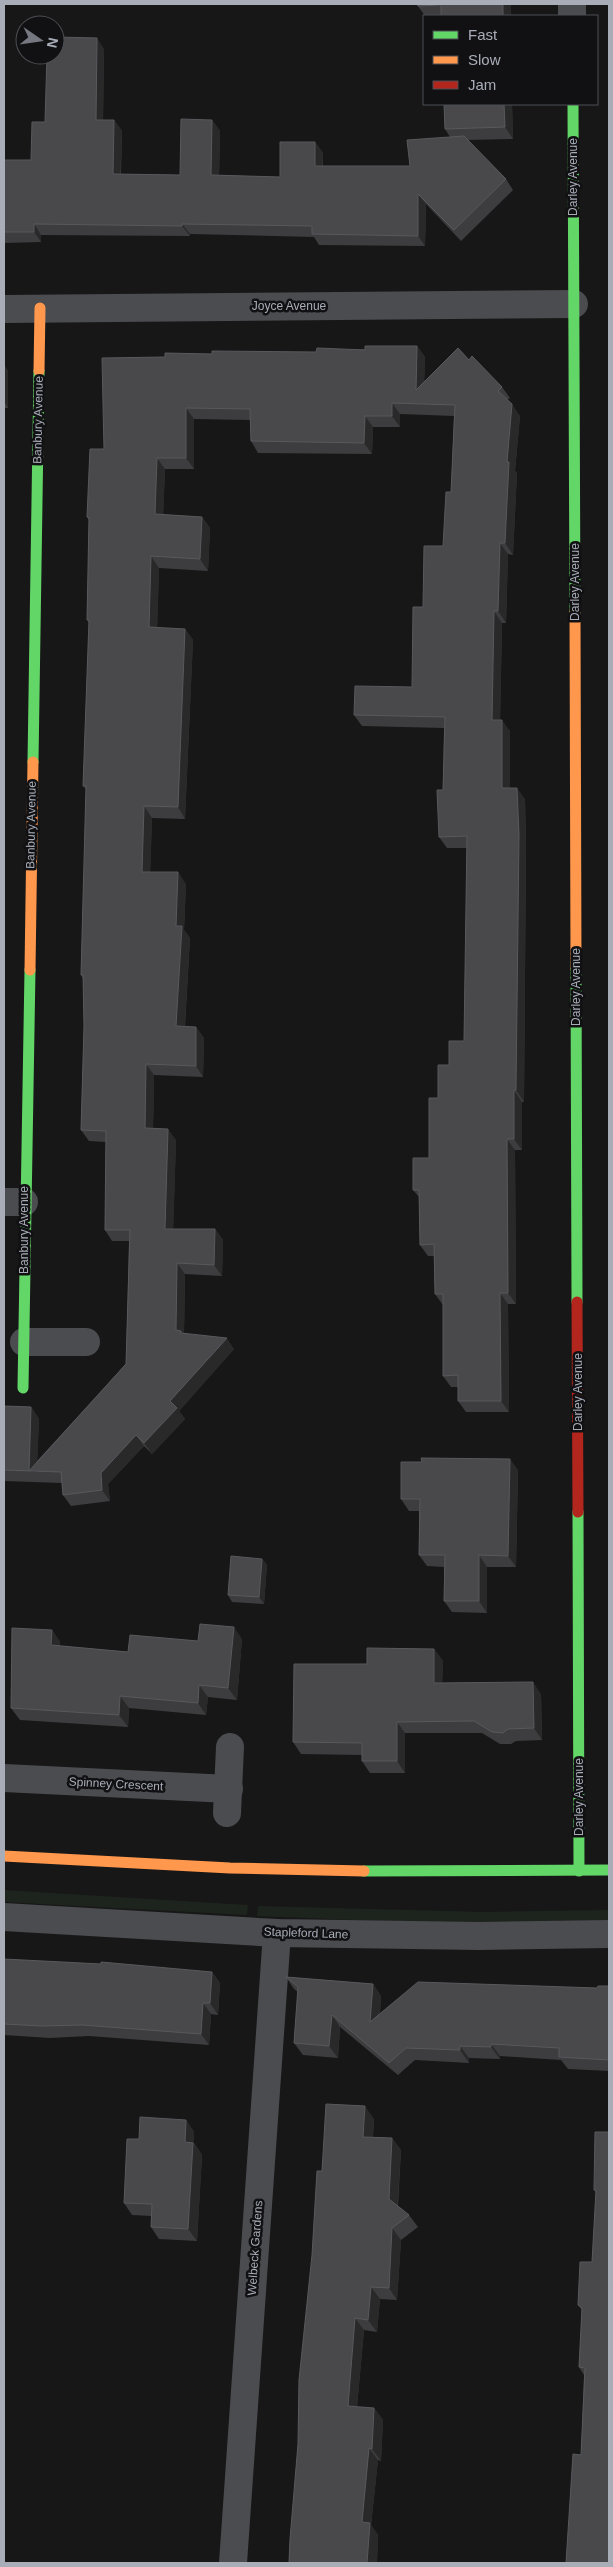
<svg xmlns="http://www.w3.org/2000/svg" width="613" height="2567" font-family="Arial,sans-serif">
  <rect width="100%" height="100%" fill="#171717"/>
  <g fill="#1d241e">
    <polygon points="4,1890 248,1905 247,1915 4,1902"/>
    <polygon points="258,1906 484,1912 609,1910 609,1921 479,1925 257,1916"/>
  </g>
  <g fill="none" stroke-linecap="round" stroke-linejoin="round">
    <g stroke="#4b4c50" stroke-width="28">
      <polyline points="572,4 572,16"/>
      <polyline points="4,309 574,304"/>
      <polyline points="4,1202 24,1202"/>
      <polyline points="24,1342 86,1342"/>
      <polyline points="4,1778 229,1789"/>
      <polyline points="227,1813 230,1747"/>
      <polyline points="4,1917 277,1933 479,1936 609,1934"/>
      <polyline points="233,2563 277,1933"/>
    </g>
    <g stroke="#63d668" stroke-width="11">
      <polyline points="573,104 575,611"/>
      <polyline points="33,762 39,371"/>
      <polyline points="576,968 577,1302"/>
      <polyline points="23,1388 30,970"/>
      <polyline points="578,1512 579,1871"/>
      <polyline points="364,1871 609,1870"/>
    </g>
    <g stroke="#ff974d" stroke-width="11">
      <polyline points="39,371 40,308"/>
      <polyline points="575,611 576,968"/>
      <polyline points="30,970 33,762"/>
      <polyline points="4,1856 230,1868 364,1871"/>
    </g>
    <polyline stroke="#b3261e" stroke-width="11" points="577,1302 578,1512"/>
  </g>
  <g fill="#3d3d3f">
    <polygon points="511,4 511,16 425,16 418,6"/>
    <polygon points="104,49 103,120 114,120 122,131 121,174 180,175 212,120 220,131 219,175 280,177 315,142 323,153 323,166 410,166 450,137 445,129 444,104 512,104 513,139 467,140 506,179 513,190 461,241 426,204 425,246 319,245 314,237 190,234 190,236 41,235 41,242 4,243 4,160 31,160 45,122"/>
    <polygon points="417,346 425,357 424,382 469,360 502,387 510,398 507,400 520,416 515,471 517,473 513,555 508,554 506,623 502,623 500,720 510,731 510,788 525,799 526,846 524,1102 522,1102 522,1150 515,1150 516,1304 508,1304 509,1412 466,1412 458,1401 458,1387 451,1387 443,1376 443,1305 435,1294 434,1256 428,1256 420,1245 419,1197 413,1190 429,1158 438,1098 449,1065 464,1041 467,848 447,848 439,837 443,790 444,728 362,726 354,715 412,687 423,607 443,546 451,492 454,416 400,414 400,427 373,427 372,454 258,453 251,441 250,420 194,419 194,469 165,469 163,515 202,517 210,528 208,571 159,568 157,628 185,629 193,640 185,819 152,818 150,872 186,884 184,930 190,938 185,1027 196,1027 204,1038 203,1077 154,1075 153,1128 176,1140 173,1229 215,1229 223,1240 222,1276 185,1274 184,1333 234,1349 179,1411 185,1419 152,1454 144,1446 108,1484 110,1501 71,1506 63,1495 62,1483 4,1481 4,1406 31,1407 39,1419 37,1461 126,1364 129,1241 112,1241 105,1230 106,1142 89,1141 81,1130 84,1026 83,978 81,975 86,789 83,786 89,623 87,620 89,520 87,517 104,449 165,357 212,354 316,352"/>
    <polygon points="4,365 8,371 8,408 4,408"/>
    <polygon points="518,1470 516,1567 487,1567 487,1613 452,1612 444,1601 444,1567 427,1566 419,1555 419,1511 409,1511 401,1499"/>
    <polygon points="262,1559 267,1565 264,1604 232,1602 228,1595"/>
    <polygon points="52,1630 60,1642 60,1646 128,1652 198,1641 242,1639 237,1700 208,1697 206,1715 129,1708 128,1727 20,1720 11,1708"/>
    <polygon points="434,1649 443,1661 442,1683 541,1694 542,1740 516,1741 511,1744 500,1744 482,1733 405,1733 405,1773 370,1773 362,1761 362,1755 301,1754 293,1742 367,1664"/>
    <polygon points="4,1959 212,1972 220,1983 218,2015 211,2014 209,2045 89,2036 50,2038 4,2035"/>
    <polygon points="286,1977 373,1984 381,1996 380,2013 597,1988 609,1986 609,2071 568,2069 561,2060 500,2056 500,2059 469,2058 469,2063 415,2060 398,2075 340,2027 338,2058 303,2055 294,2043 298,1992 294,1989"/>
    <polygon points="374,2119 373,2137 392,2138 401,2150 398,2206 409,2215 418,2227 401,2240 397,2300 380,2299 377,2332 364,2330 357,2407 374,2408 383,2420 381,2461 378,2460 371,2525 378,2535 377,2563 289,2563 322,2171"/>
    <polygon points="186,2120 194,2132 194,2143 202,2155 197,2241 159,2239 151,2227 151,2216 132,2215 124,2203 139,2139"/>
    <polygon points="609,2132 581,2455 584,2375 579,2367 582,2310 578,2305 592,2262 596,2193 594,2190"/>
  </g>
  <g fill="#29292a">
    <rect x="503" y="4" width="8" height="12"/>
    <polygon points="97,38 104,49 103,130 96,120"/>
    <polygon points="504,104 512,104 513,139 505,127"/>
    <polygon points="114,120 122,131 120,184 113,174"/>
    <polygon points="212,120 220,131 219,186 211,175"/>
    <polygon points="315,142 323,153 322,176 315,166"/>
    <polygon points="418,194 426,204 425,246 418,236"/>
    <polygon points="34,224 41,235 41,242 34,232"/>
    <polygon points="182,224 190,234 190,236 182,226"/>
    <polygon points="417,346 425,357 424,401 416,390"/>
    <polygon points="4,365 8,371 8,408 4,401"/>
    <polygon points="392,403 400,414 400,427 392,416"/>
    <polygon points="512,404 520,416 515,471 517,473 513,555 505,543 507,462"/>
    <polygon points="186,408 194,419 194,469 186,458"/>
    <polygon points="365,416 373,427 372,454 364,443"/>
    <polygon points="157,458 165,469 163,525 155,514"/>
    <polygon points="202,517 210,528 208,571 200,559"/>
    <polygon points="500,543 508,554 506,623 498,611"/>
    <polygon points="151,556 159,568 157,639 149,627"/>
    <polygon points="494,611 502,623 500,731 492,720"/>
    <polygon points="185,629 193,640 185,819 178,807"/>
    <polygon points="502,720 510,731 510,799 502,788"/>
    <polygon points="517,788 525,799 526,846 524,1102 516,1090"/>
    <polygon points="144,806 152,818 150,883 142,872"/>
    <polygon points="178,872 186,884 184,930 190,938 184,1038 176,1026 176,926"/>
    <polygon points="196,1027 204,1038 203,1077 196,1066"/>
    <polygon points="146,1064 154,1075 153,1139 145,1128"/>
    <polygon points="514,1090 522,1102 522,1150 514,1139"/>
    <polygon points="168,1129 176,1140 173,1240 165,1229"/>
    <polygon points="507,1139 515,1150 516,1304 508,1293"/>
    <polygon points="215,1229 223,1240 222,1276 214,1265"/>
    <polygon points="177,1263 185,1274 184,1335 176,1330"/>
    <polygon points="500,1293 508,1304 509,1412 501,1401"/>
    <polygon points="227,1338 234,1349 179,1411 185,1419 152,1454 144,1443 170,1401"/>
    <polygon points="31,1407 39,1419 37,1472 29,1471"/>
    <polygon points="136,1435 144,1446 108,1484 110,1501 102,1490 101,1473"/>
    <polygon points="510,1459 518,1470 516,1567 508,1556"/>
    <polygon points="479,1555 487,1567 487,1613 479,1601"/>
    <polygon points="262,1559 267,1565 264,1604 259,1597"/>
    <polygon points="234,1627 242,1639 237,1700 228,1688"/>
    <polygon points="52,1630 60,1642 60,1657 51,1645"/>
    <polygon points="434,1649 443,1661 442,1695 434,1683"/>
    <polygon points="533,1682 541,1694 542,1740 534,1728"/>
    <polygon points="199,1685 208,1697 206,1715 198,1703"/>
    <polygon points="120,1696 129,1708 128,1727 119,1715"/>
    <polygon points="397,1722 405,1733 405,1773 397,1761"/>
    <polygon points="212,1972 220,1983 218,2015 210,2003"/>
    <polygon points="373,1984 381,1996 378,2034 370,2022"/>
    <polygon points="203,2003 211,2014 209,2045 201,2034"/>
    <polygon points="332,2015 340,2027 338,2058 329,2046"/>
    <polygon points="491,2044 500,2056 500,2059 491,2047"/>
    <polygon points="460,2046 469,2058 469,2063 460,2050"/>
    <polygon points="365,2106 374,2119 372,2149 363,2137"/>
    <polygon points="186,2120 194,2132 194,2144 202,2155 197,2241 188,2229 185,2142"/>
    <polygon points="392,2138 401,2150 397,2211 389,2199"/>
    <polygon points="392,2228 401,2240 397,2300 389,2288"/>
    <polygon points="371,2287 380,2299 377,2332 368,2320"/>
    <polygon points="355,2318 364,2330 356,2418 348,2406"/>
    <polygon points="374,2408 383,2420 381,2461 372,2449"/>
    <polygon points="369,2448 378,2460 371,2525 378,2535 377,2563 367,2563 362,2522"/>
  </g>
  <g fill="#49494c" stroke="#58595d">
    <polygon points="417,4 503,4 503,16 441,16 441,5 418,6"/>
    <polygon points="55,37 97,38 96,120 114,120 113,174 180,175 181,119 212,120 211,175 280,177 280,142 315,142 315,166 410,166 407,140 464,136 506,179 454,230 418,194 418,236 312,234 312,226 182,224 182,226 34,224 34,232 4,232 4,160 31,160 32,122 45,122 47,55 55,55"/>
    <polygon points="444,104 504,104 505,127 445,129"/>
    <polygon points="365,346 417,346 416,390 458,348 469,360 472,356 502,387 498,391 512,404 507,462 509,462 505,543 500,543 498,611 494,611 492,720 502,720 502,788 517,788 519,835 516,1090 514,1090 514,1139 507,1139 508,1293 500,1293 501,1401 458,1401 458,1375 443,1376 443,1294 435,1294 434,1244 420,1245 419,1190 413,1190 413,1158 429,1158 429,1098 438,1098 438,1065 449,1065 449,1041 464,1041 467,836 439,837 437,790 443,790 445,717 354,715 355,686 412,687 413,607 423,607 424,546 443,546 446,492 451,492 455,405 392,403 392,416 365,416 364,443 251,441 250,409 186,408 186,458 157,458 155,514 202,517 200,559 151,556 149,627 185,629 178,807 144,806 142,872 178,872 176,926 182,926 176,1026 196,1027 196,1066 146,1064 145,1128 168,1129 165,1229 215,1229 214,1265 177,1263 176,1330 181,1331 181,1333 227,1338 170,1401 177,1408 144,1443 136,1435 101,1473 102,1490 63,1495 61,1472 4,1470 4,1406 31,1407 29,1471 126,1364 130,1230 105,1230 106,1131 81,1130 84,1026 83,975 81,975 86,786 83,786 89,620 87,620 89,518 87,517 90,449 104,449 102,358 165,357 165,353 212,354 212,351 316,352 317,348 365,350"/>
    <polygon points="421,1458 510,1459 508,1556 479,1555 479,1601 444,1601 445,1555 419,1555 420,1499 401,1499 401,1462 422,1462"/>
    <polygon points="231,1556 262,1559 259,1597 228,1595"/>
    <polygon points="200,1624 234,1627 228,1688 199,1685 198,1703 120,1696 119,1715 11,1708 12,1628 52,1630 51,1645 128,1652 130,1635 198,1641"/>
    <polygon points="367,1648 434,1649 434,1683 533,1682 534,1728 508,1729 503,1733 492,1732 474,1721 397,1722 397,1761 362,1761 362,1743 293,1742 294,1664 367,1664"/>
    <polygon points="4,1959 101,1964 101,1962 212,1972 210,2003 203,2003 201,2034 82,2025 42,2026 4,2024"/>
    <polygon points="286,1977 373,1984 370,2022 418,1982 597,1988 598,1986 609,1986 609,2060 559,2057 559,2048 491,2044 491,2047 460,2046 460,2050 406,2048 389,2063 332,2015 329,2046 294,2043 298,1987"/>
    <polygon points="326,2104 365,2106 363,2137 392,2138 389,2199 409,2215 392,2228 389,2288 371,2287 368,2320 355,2318 348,2406 374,2408 372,2449 369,2448 362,2522 370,2523 367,2563 289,2563 290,2539 298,2444 299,2380 312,2255 317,2171 322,2171"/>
    <polygon points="140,2117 186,2120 185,2142 193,2143 188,2229 151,2227 152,2204 124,2203 127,2139 139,2139"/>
    <polygon points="595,2132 609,2132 609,2563 566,2563 573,2454 581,2455 585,2368 579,2367 582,2308 578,2305 580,2262 592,2262 596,2190 594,2190"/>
  </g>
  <g text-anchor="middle" stroke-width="5" stroke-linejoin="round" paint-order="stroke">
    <g font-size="12" fill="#a8adb8" stroke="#111113">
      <text transform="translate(573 177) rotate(-90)" y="4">Darley Avenue</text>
      <text x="289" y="310">Joyce Avenue</text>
      <text transform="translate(38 420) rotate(-89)" y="4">Banbury Avenue</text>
      <text transform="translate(575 582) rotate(-90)" y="4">Darley Avenue</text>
      <text transform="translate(31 825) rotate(-89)" y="4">Banbury Avenue</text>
      <text transform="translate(576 987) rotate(-90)" y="4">Darley Avenue</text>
      <text transform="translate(24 1230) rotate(-90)" y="4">Banbury Avenue</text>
      <text transform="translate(578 1392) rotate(-90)" y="4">Darley Avenue</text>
      <text transform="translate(116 1784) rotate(3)" y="4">Spinney Crescent</text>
      <text transform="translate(579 1797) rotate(-90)" y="4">Darley Avenue</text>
      <text transform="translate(306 1933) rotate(2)" y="4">Stapleford Lane</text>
      <text transform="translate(255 2248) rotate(-86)" y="4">Welbeck Gardens</text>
    </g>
  </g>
  <rect width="613" height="2567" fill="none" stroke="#a8adb8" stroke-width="10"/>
  <rect x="423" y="15" width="175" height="90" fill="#111113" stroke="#4d4f55"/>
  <rect x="433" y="31" width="25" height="8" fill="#63d668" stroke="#4d4f55"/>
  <text x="468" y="40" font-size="15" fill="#a8adb8">Fast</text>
  <rect x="433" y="56" width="25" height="8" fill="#ff974d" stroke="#4d4f55"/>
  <text x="468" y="65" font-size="15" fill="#a8adb8">Slow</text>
  <rect x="433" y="81" width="25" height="8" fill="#b3261e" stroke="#4d4f55"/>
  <text x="468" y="90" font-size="15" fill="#a8adb8">Jam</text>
  <g transform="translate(40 40) rotate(103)"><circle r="24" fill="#111113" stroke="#4d4f55"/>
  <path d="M0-4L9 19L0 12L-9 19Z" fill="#757880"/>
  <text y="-8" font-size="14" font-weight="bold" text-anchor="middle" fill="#a8adb8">N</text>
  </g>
</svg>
